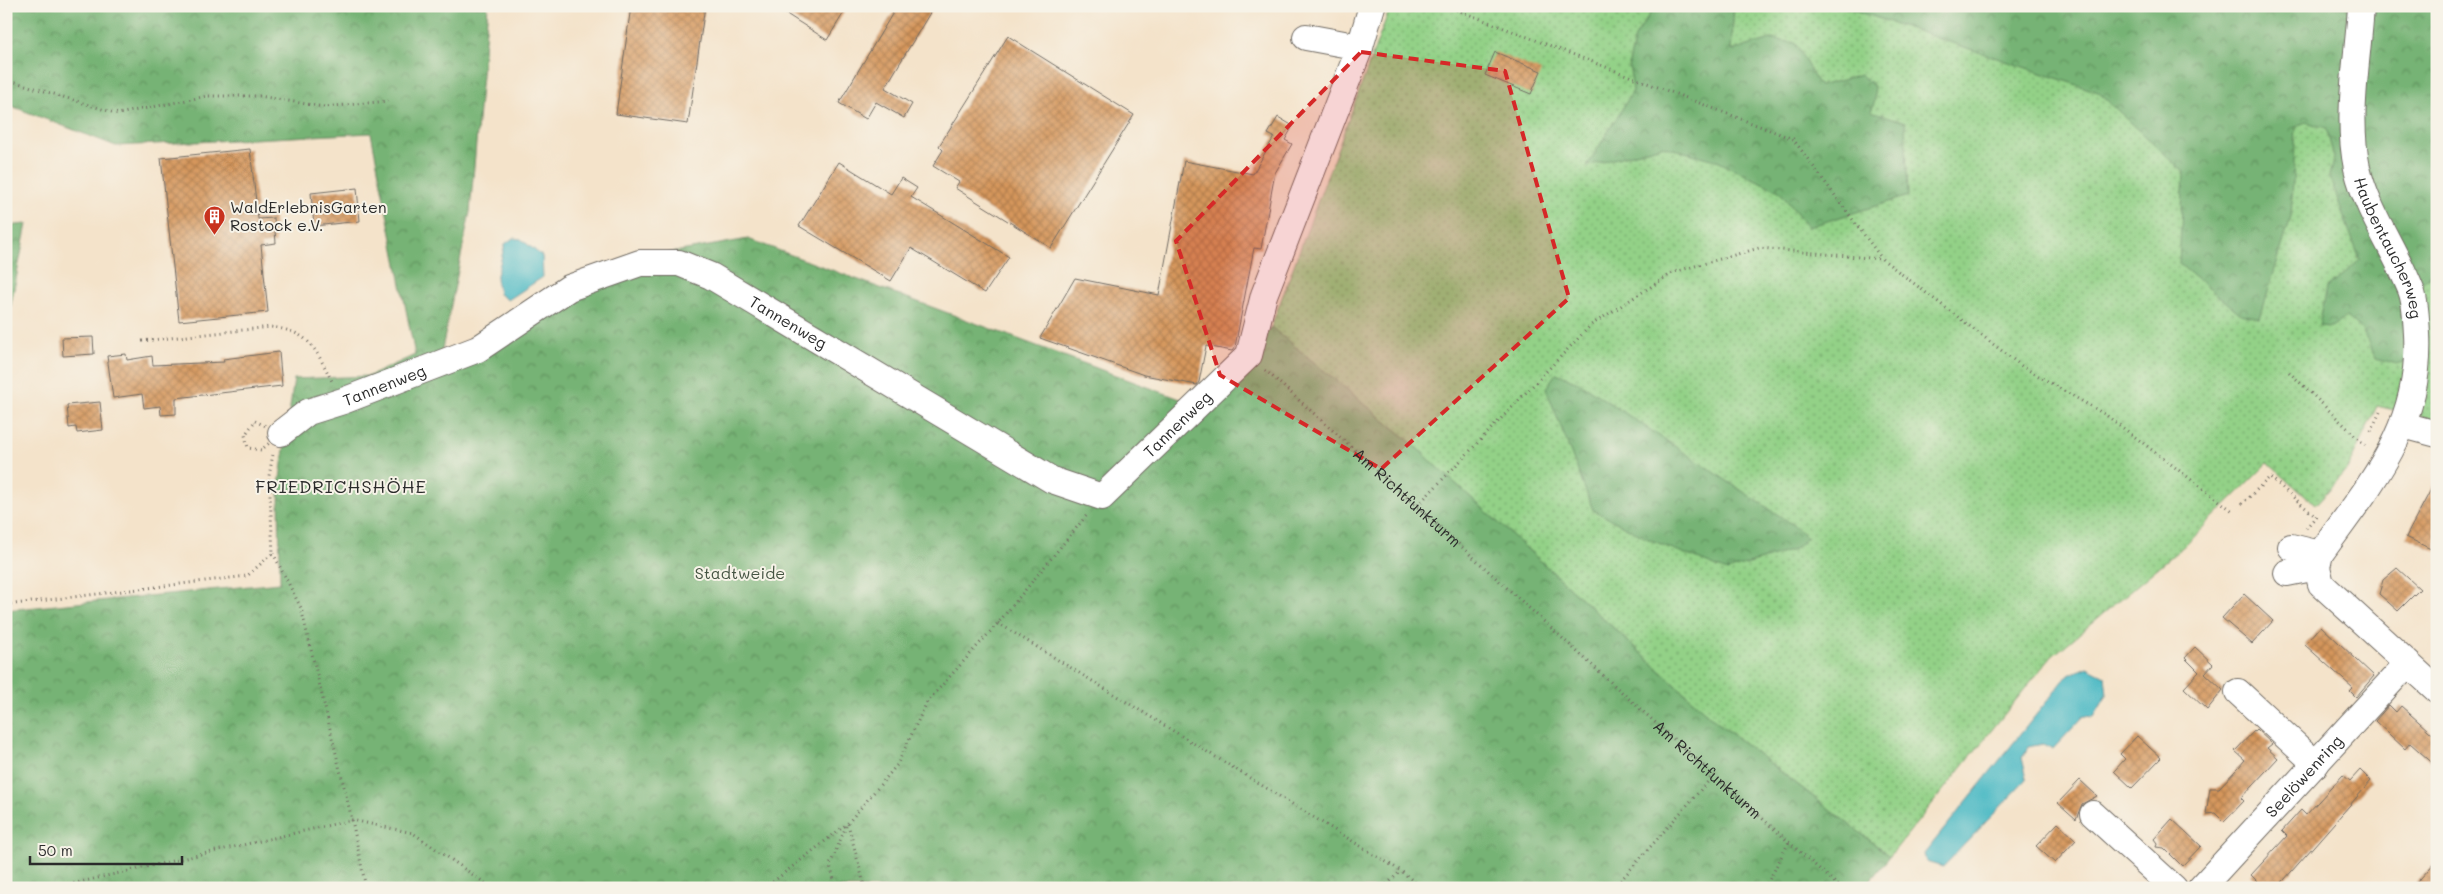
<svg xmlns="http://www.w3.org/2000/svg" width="2443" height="894" font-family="Mali,sans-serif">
  <defs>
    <pattern id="grass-dots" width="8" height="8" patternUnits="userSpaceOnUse" patternTransform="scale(1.25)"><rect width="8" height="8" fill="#93d187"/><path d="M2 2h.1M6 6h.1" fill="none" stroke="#78aa6f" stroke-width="1.8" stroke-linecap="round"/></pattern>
    <pattern id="forest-crowns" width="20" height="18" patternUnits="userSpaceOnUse" patternTransform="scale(1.25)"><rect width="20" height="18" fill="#76b374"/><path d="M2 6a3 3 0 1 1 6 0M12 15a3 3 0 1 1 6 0" fill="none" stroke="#61925f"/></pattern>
    <pattern id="building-cross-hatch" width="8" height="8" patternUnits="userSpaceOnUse" patternTransform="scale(1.25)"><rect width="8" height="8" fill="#d5965c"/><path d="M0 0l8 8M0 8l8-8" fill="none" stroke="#ad7b4c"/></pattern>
  </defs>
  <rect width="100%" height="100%" fill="#f7f3e8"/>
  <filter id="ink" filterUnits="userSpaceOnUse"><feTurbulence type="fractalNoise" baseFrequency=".02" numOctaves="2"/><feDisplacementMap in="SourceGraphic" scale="10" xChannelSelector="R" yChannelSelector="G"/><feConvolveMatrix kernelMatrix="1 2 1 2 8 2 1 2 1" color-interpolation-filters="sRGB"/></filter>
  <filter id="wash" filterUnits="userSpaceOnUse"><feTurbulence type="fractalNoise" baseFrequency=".0096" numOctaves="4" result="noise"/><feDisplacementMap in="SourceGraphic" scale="20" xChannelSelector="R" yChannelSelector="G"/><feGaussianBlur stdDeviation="1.12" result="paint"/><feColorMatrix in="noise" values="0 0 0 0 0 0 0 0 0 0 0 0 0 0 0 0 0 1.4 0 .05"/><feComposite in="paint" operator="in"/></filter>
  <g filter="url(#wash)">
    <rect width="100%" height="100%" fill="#f4e3ca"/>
    <polygon fill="url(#grass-dots)" stroke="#5f7e59" points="1416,6 2437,6 2437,420 2377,406 2347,470 2315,505 2268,463 2185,545 2049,659 1890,856 1714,720 1407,439 1271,327 1390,8 1410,14"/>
    <g fill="url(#forest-crowns)" stroke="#506f50">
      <polygon points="6,6 488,6 470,212 441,354 531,319 669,253 748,239 1191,403 1249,355 1271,327 1407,439 1714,720 1890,856 1864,888 6,888 6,610 280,583 279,485 294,379 369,376 415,355 371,133 116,146 6,104"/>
      <polygon points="1655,6 1734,6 1731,51 1771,39 1795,43 1819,86 1861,75 1874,86 1875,100 1871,111 1905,122 1908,196 1808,227 1779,191 1715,160 1662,146 1587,166 1633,91 1629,63 1635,37"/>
      <polygon points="1834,6 2345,6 2360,25 2381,6 2437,6 2437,270 2411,291 2418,357 2397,364 2376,358 2362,330 2347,317 2331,327 2319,326 2327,288 2360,260 2329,176 2334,157 2326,128 2306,122 2296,126 2291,217 2260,318 2241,314 2179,264 2184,172 2098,92 1848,8"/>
      <polygon points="27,224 6,329 6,226"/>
      <polygon points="1556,373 1578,382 1792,524 1807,538 1793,550 1727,571 1646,538 1593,510 1546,388"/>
    </g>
    <g fill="#4bb9c4" stroke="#3b7278">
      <polygon points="513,238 521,239 542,256 543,277 508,300 499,294 496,279 505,244"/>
      <polygon points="2087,667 2105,676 2107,695 2094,717 2084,716 2053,749 2043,744 2028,747 2022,758 2027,779 1943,867 1926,862 1924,854 2068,675"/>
    </g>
    <g id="blocks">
      <g fill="url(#building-cross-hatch)">
        <polygon points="631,6 705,6 688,124 616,114"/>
        <polygon points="774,6 848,6 827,40"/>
        <polygon points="897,6 934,6 885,88 912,104 904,118 876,102 866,119 839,103"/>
        <polygon points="1008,36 1134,115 1051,248 955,188 959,182 933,166 943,150 939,146"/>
        <polygon points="1495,52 1541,71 1531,94 1485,75"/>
        <polygon points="1278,117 1293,126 1285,140 1292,144 1275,173 1261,249 1254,248 1235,347 1232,351 1206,346 1199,382 1197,385 1144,375 1040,338 1075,278 1159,295 1184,161 1253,174 1274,137 1268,134"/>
        <polygon points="250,149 258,219 274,218 276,243 261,245 268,312 179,321 161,158"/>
        <polygon points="839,162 891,194 901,178 917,188 911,197 1009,257 985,293 911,248 891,281 799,226"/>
        <polygon points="357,188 360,221 314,226 311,193"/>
        <polygon points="93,337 94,354 63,356 62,338"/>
        <polygon points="279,352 282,386 176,398 176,414 161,415 160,406 144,408 142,394 113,398 107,356 126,354 127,360 152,356 153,365 224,362 223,359"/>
        <polygon points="100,402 103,430 77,433 76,427 69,428 67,405"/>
        <polygon points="2437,478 2437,552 2406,537"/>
        <polygon points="2397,568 2420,589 2398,611 2379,594 2383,580"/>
        <polygon points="2244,594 2273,621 2252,644 2222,618"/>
        <polygon points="2321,626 2374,676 2356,697 2350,691 2353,688 2305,645"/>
        <polygon points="2195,647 2213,664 2205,673 2223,690 2207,710 2184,688 2199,672 2185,658"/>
        <polygon points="2389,705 2396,712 2401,706 2437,738 2437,767 2410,743 2405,749 2375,721"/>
        <polygon points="2256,729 2272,744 2267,748 2278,758 2241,798 2244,801 2224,822 2215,813 2206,814 2210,788 2219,788 2238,768 2245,760 2235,751"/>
        <polygon points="2137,736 2161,758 2132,788 2114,771 2125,759 2120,754"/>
        <polygon points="2360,770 2371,781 2277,888 2264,888 2251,875 2287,836 2282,831 2301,810 2306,815 2343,775 2350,781"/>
        <polygon points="2080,780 2097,796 2082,804 2076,819 2058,803"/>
        <polygon points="2172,819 2201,846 2182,866 2164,848 2156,847 2157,843 2154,839"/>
        <polygon points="2058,823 2076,840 2055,863 2036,846"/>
        <polygon points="2437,860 2437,888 2412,888"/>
      </g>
    </g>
  </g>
  <g filter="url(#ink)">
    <use href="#blocks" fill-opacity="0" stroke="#716b63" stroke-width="1"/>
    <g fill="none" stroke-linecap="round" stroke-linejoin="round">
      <defs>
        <g id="minor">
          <path id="s2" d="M2361 6C2358 59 2346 116 2357 168 2367 212 2395 249 2411 290 2416 303 2416 320 2417 334 2422 427 2370 484 2320 554L2317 567 2321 584 2437 690"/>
          <polyline points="1306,37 1360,47"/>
          <polyline points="2403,425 2437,434"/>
          <path id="s3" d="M281 433 308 412 343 401 478 349 569 288 640 263H679L711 276 1052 480 1102 497 1249 355 1264 295 1360 47 1372 6"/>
          <polyline points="2291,547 2320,554"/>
          <polyline points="2287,573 2317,567"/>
          <polyline points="2238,692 2316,764"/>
          <polyline points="2093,814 2174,888"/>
          <path id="s4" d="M2201 888 2407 664"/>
        </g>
      </defs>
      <use href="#minor" stroke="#716b63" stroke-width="28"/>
      <g stroke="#716b63" stroke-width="3" stroke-dasharray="1 4" stroke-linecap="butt">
        <polyline points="1447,6 1793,139 1882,259 2023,367 2106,415 2234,512"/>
        <polyline points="6,79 118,114 207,96 259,96 324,107 388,101"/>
        <path d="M142 341 271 327C311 332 315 349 332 381"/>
        <path id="s1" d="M1265 370C1458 541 1647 718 1841 888"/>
        <polyline points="2289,372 2365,445"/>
        <polygon points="255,421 281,433 261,450 248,448 245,435"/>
        <polyline points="2371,431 2381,410"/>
        <polyline points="2242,504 2270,477 2316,517"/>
        <polyline points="1418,505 1591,325 1674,272 1759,248 1881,259"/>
        <polyline points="2306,528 2318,514"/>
        <polyline points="273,553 301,608 352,820 366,888"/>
        <polyline points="6,605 247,576 273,553 269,476 273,454"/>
        <polyline points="998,623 1401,871 1422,888"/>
        <polyline points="848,824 865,888"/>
        <polyline points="54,888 352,820 413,833 492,888"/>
        <polyline points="765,888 847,824 897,765 927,702 998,623 1087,515"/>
        <polyline points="836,888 830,865 847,824"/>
        <polyline points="1383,888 1401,871"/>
        <polyline points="1614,888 1713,776"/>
        <polyline points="1765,888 1789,842"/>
      </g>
      <use href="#minor" stroke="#fff" stroke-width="26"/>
    </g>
  </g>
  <path fill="#d62828" fill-opacity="0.2" stroke="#d62828" stroke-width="4" stroke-dasharray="10 6" stroke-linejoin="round" d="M1361 52 1505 71 1569 298 1381 469 1220 375 1176 241Z"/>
  <defs>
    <symbol id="building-pin" viewBox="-11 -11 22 30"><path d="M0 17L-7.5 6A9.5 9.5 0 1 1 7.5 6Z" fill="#c8321e" stroke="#f7f3e8"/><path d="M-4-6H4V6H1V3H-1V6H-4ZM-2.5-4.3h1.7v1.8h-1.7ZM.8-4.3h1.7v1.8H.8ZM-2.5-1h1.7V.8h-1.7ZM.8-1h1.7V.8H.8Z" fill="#fff"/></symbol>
  </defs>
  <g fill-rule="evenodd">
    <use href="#building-pin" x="202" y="204" width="25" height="34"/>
  </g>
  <g text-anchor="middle" stroke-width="4" stroke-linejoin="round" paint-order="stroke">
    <g font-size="16" fill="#2b2b2b" stroke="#f7f3e8" text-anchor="start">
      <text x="230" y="213">WaldErlebnisGarten<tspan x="230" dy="18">Rostock e.V.</tspan></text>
    </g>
    <g font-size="16" fill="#2b2b2b" stroke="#f7f3e8">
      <text dy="6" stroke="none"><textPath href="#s2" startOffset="249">Haubentaucherweg</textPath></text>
      <text dy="6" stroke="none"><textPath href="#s3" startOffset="564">Tannenweg</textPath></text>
      <text dy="6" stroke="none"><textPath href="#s3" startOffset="115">Tannenweg</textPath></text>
      <text dy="6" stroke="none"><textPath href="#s3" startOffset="1029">Tannenweg</textPath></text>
      <text dy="6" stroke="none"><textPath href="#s1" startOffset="191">Am Richtfunkturm</textPath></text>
      <text dy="6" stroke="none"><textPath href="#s1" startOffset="596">Am Richtfunkturm</textPath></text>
      <text dy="6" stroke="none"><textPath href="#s4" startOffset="152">Seelöwenring</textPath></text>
    </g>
    <g font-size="16" fill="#455442" stroke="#f7f3e8">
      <text x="740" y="579">Stadtweide</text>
    </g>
    <g font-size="18" letter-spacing="1" fill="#2b2b2b" stroke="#f7f3e8">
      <text x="341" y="493">FRIEDRICHSHÖHE</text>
    </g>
  </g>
  <rect width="2443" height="894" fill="none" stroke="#f7f3e8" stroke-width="25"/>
  <path d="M30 856v8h152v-8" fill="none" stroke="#2b2b2b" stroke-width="2.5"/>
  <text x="38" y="856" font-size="15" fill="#2b2b2b" stroke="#f7f3e8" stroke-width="4" paint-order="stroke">50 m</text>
</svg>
